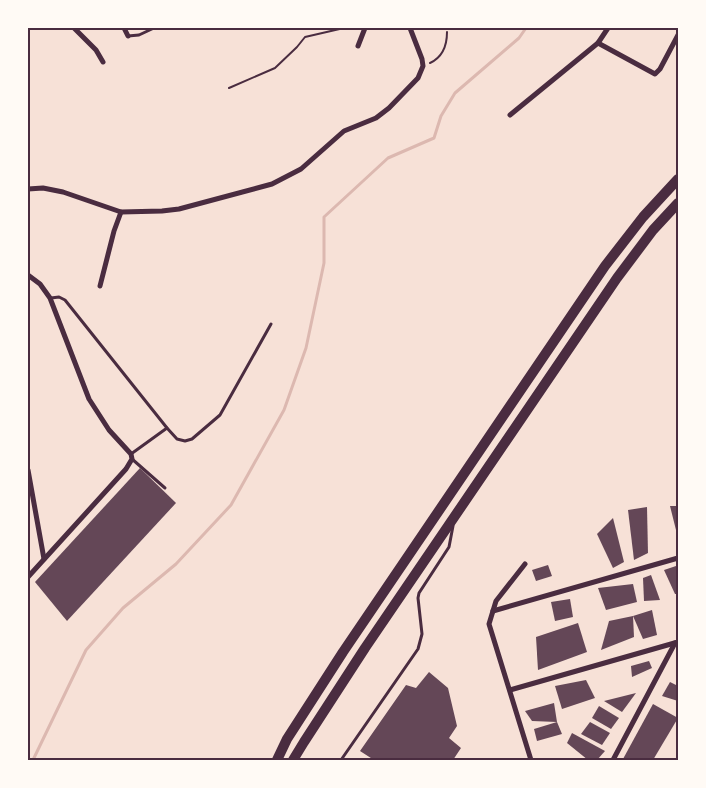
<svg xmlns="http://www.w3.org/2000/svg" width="706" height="788" font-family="'Fira Sans Condensed',sans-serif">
  <rect width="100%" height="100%" fill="#f7e1d7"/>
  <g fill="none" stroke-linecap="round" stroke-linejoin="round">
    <polyline stroke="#dcb8b0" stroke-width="3" points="33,760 86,650 123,608 176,564 231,505 284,410 306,348 324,263 324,217 388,158 434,138 441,116 455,93 519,38 526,28"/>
  </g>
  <g fill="#644757">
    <polygon points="140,468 176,503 67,621 35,582"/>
    <polygon points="670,506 678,506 678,538"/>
    <polygon points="647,507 648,553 634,560 628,510"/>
    <polygon points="613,518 624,562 613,568 597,534"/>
    <polygon points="548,565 552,576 536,581 532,570"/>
    <polygon points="676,566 678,572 678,594 675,594 664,570"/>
    <polygon points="651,575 660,600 644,601 643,578"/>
    <polygon points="633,584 637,602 606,610 598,588"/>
    <polygon points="570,599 573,617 555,621 551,602"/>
    <polygon points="652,610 657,635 643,639 633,616"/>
    <polygon points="633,616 634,637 601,650 609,621"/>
    <polygon points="578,623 587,652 538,670 536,637"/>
    <polygon points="649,661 652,668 632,677 631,666"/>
    <polygon points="429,672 448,688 457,726 449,738 461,748 453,760 374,760 360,751 406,685 416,688"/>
    <polygon points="586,680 595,698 562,709 555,686"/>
    <polygon points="670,682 678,686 678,701 662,696"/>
    <polygon points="636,693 622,712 604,701"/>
    <polygon points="554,703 557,722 532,721 525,711"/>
    <polygon points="653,704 678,718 653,760 628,760 623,759"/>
    <polygon points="599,706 619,718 611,729 592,718"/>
    <polygon points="557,722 562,734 537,741 534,729"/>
    <polygon points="590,722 610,733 602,745 581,734"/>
    <polygon points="572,733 605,751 597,760 588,760 567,743"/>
  </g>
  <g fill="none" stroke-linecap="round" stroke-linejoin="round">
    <g stroke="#4a2c40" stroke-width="2">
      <path d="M430 63C443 57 447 46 447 32"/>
      <polyline points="229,88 275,68 297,47 305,37 344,28"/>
    </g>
    <g stroke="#4a2c40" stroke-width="3">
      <polyline points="128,36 139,35 154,28"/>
      <polyline points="51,298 59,297 65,300 167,428 177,439 185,441 192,439 220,415 271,324"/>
      <polyline points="131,454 167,428"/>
      <polyline points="132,459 165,488"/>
      <polyline points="341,760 418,649 422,634 418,598 419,593 449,547 453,526"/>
    </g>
    <g stroke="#4a2c40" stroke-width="5">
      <polyline points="74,28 96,50 103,62"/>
      <polyline points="124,28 128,36"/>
      <polyline points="598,43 655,74 660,69 678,35"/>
      <polyline points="358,46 365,28"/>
      <polyline points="510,115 598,43 608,28"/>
      <polyline points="28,189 43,188 63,192 121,212 162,211 179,209 272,184 301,169 344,131 376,118 389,108 418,78 423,66 422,59 410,28"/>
      <polyline points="28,275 40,284 50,298 89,399 109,430 131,454 132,459 126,469 28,577"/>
      <polyline points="100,286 114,231 121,212"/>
      <polyline points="28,470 44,559"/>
      <polyline points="525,564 496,601 489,624 531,760"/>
      <polyline points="493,611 678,558"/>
      <polyline points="510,690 678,642"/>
      <polyline points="613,760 675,643"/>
    </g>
    <g stroke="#4a2c40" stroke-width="10">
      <polyline points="277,760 287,739 343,652 605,266 643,217 678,179"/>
      <polyline points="293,760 304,742 365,648 617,278 653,230 678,203"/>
    </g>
  </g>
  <rect width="706" height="788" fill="none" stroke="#fffaf5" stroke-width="58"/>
  <rect x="29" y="29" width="648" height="730" fill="none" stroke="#4a2c40" stroke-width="2"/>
</svg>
